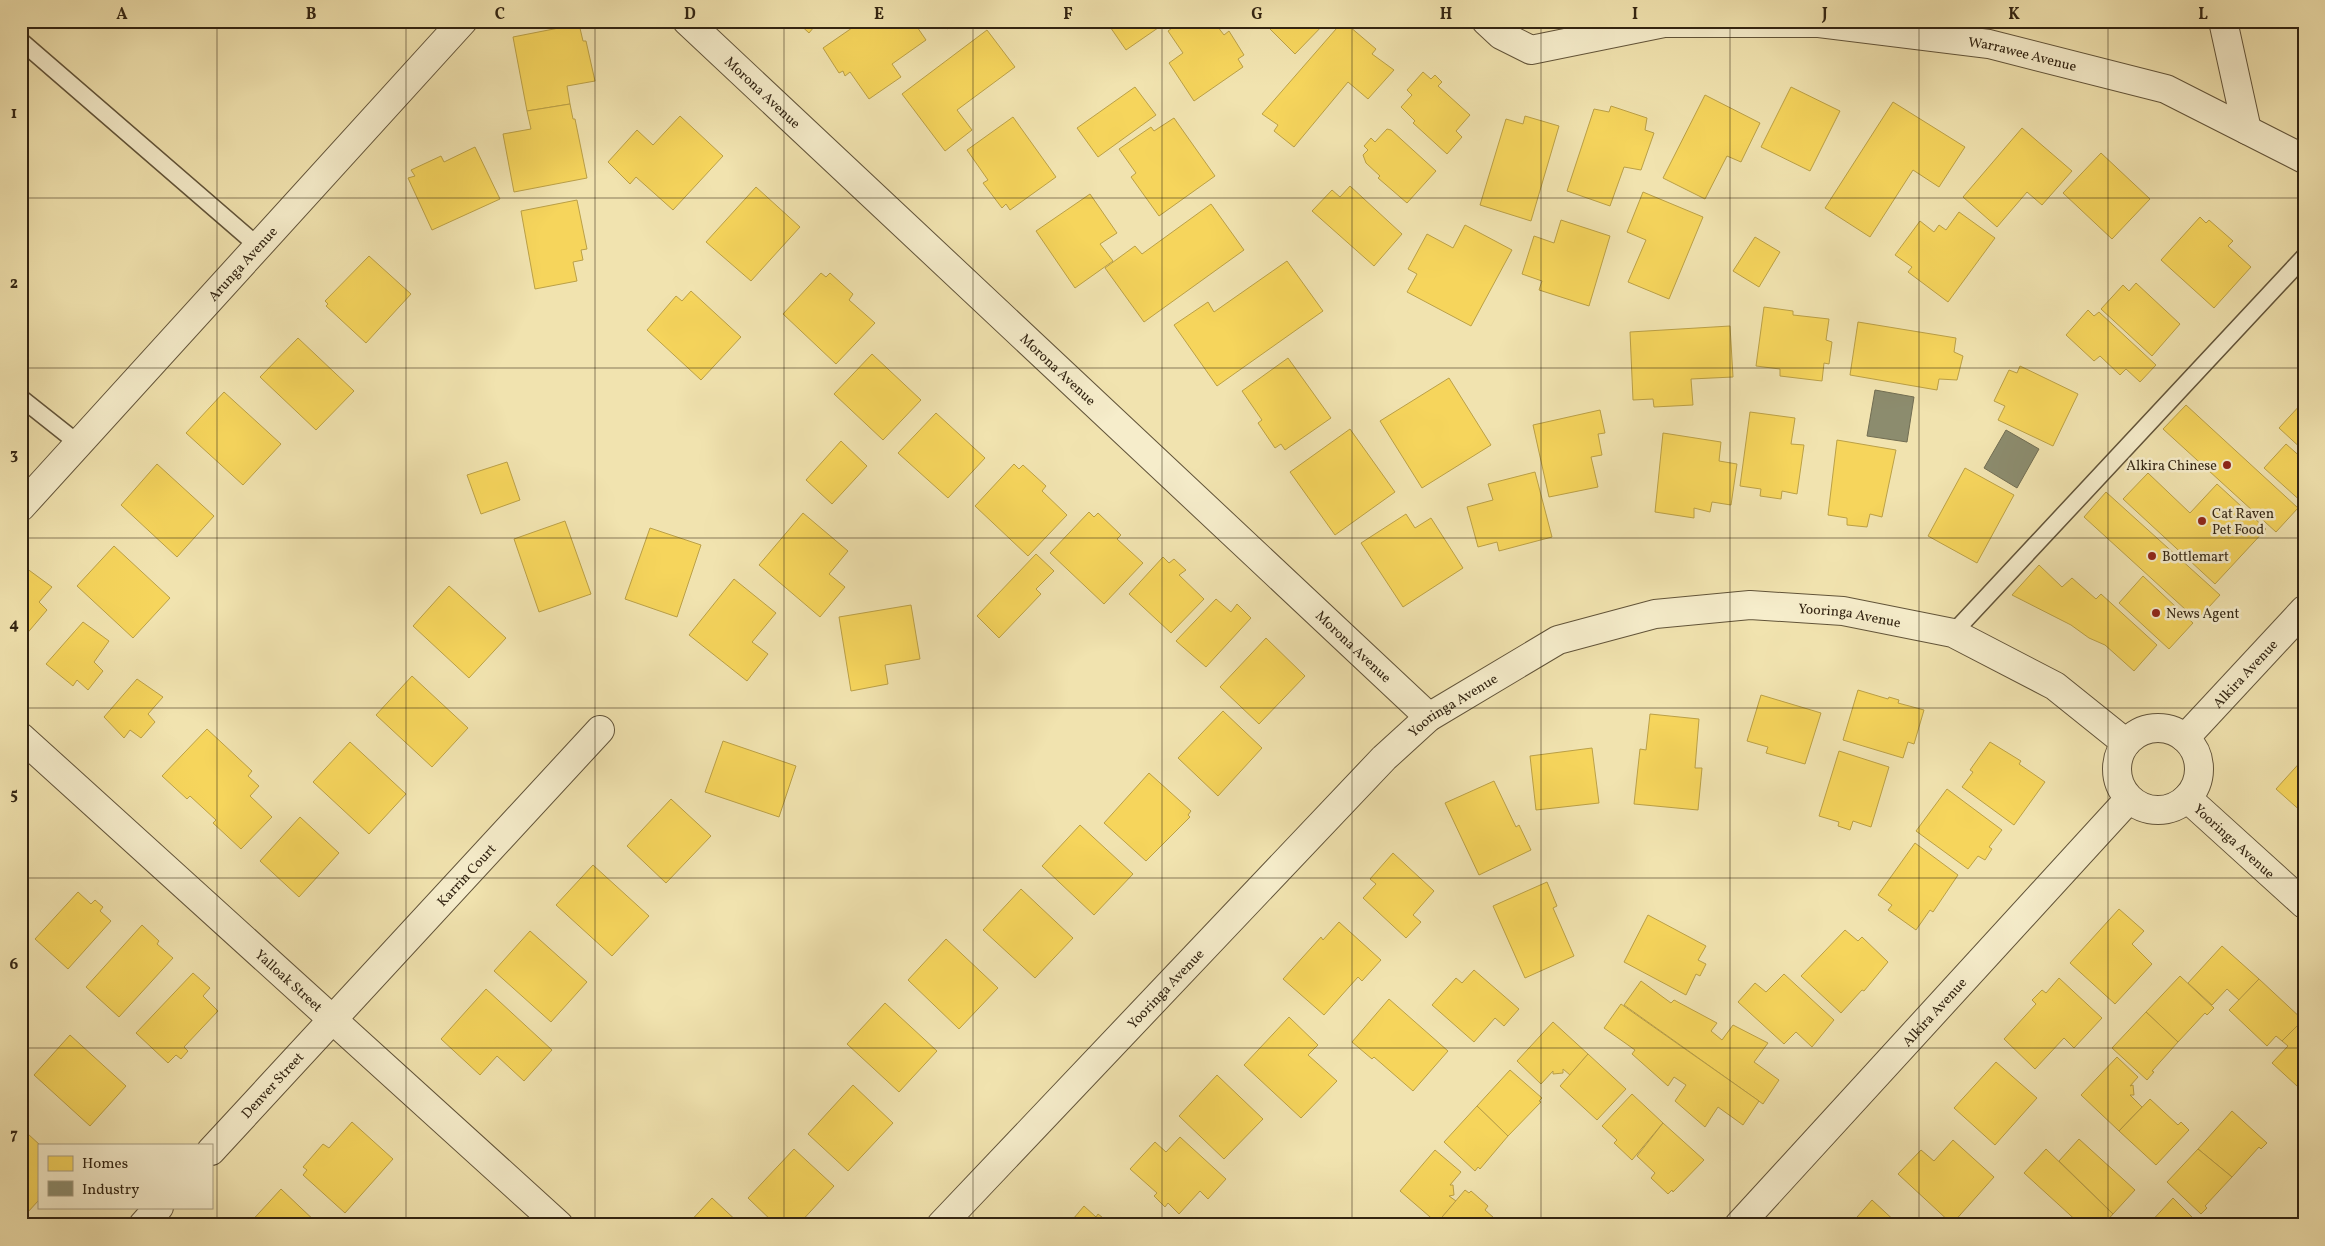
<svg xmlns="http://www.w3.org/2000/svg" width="2325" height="1246" font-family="Vollkorn,serif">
  <rect width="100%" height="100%" fill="#f1e3af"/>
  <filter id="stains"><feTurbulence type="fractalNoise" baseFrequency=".004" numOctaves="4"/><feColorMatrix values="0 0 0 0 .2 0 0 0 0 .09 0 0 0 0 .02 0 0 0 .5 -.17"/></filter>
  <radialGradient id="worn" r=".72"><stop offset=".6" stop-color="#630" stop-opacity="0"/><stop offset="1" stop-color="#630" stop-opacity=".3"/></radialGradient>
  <g fill="#f6d55c" stroke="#bba046">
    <polygon points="796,21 819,21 809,33"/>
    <polygon points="862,21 913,21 926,40 892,64 901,77 869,99 850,72 845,76 843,71 839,73 823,48"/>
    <polygon points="941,21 958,21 947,29"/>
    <polygon points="1106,21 1168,21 1126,50"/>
    <polygon points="1182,21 1205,21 1208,26 1214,22 1224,35 1229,31 1244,55 1238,59 1243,67 1194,101 1169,63 1183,53 1168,31"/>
    <polygon points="1268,21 1327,21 1295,54 1265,24"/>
    <polygon points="1343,21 1376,49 1372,54 1394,70 1368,99 1348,82 1294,147 1274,131 1278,125 1262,114"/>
    <polygon points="579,24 583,41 586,41 595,81 567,86 570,104 527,111 513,37"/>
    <polygon points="987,30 1015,67 957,110 972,130 945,151 902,94"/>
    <polygon points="1423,72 1431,79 1435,75 1442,82 1438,86 1470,115 1456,131 1462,137 1447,154 1413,123 1415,121 1401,107 1412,95 1407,90"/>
    <polygon points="1135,87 1156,115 1098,157 1077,128"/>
    <polygon points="1791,87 1840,111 1810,171 1761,147"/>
    <polygon points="1705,95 1760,123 1741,162 1727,156 1705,199 1663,178"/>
    <polygon points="1893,102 1965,147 1939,187 1913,170 1870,237 1825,208"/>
    <polygon points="570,104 573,119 575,119 587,178 514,192 503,134 531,129 527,111"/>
    <polygon points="1611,106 1647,118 1645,130 1654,133 1641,170 1624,167 1610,206 1567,191 1594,109 1609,112"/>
    <polygon points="680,116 723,156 673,210 636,177 630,184 608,162 637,130 653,145"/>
    <polygon points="1525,116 1559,126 1531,221 1480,205 1506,119 1523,124"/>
    <polygon points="1013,117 1056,177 1010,210 1006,204 1002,208 983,183 988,180 967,150"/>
    <polygon points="1174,118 1215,176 1159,216 1131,177 1136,173 1119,149 1151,127 1154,131"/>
    <polygon points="2022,128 2072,171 2042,205 2027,192 1997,227 1963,197"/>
    <polygon points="1387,129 1391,130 1436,171 1407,203 1378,178 1380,176 1366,163 1363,155 1368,150 1364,146 1371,138 1375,142"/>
    <polygon points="475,147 500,199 432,230 408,178 415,176 411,170 441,156 444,162"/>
    <polygon points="2101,153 2150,199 2112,239 2063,193"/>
    <polygon points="1350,186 1402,234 1374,266 1312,211 1332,190 1340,197"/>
    <polygon points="756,187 800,227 751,281 706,242"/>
    <polygon points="1643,192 1703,217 1669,299 1628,282 1646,240 1627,232"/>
    <polygon points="1090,194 1117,233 1100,244 1113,261 1075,288 1036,231"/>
    <polygon points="577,200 587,249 581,250 583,260 573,262 577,281 535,289 521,211"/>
    <polygon points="1211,204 1244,250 1144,322 1105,268 1135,246 1142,254"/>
    <polygon points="1959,212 1995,238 1948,302 1908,272 1912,267 1895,255 1920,221 1934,232 1939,225 1946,230"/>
    <polygon points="2200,217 2206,223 2209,220 2233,241 2228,246 2251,267 2214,308 2161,260"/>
    <polygon points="1561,220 1610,236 1589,306 1539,290 1542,281 1522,274 1534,236 1554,243"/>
    <polygon points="1465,225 1512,250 1471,326 1407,292 1417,274 1408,269 1427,234 1453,248"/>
    <polygon points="1755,237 1780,252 1759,287 1733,271"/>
    <polygon points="369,256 411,294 366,343 326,306 328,304 325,301"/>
    <polygon points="1287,261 1323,311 1217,386 1174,325 1208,302 1214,312"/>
    <polygon points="821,273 826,277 830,273 853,294 849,300 875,323 836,364 783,314"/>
    <polygon points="2136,283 2180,324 2152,356 2101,309 2123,285 2129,291"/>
    <polygon points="691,291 741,337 701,380 647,330 676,296 682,301"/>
    <polygon points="1764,307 1793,311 1793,315 1829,319 1826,340 1832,342 1829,364 1824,363 1822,381 1780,376 1780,369 1756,366"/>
    <polygon points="2088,310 2094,316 2099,312 2156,365 2140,382 2126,369 2120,375 2100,356 2094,361 2066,335"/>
    <polygon points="1858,322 1956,338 1954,352 1963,356 1957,380 1939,379 1937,390 1850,375"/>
    <polygon points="1730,326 1733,377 1691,379 1693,405 1654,407 1653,399 1633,400 1630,332"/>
    <polygon points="298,338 354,391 316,430 260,377"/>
    <polygon points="872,354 921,400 883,440 834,394"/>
    <polygon points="1288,358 1331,418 1285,450 1281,444 1275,448 1258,423 1262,420 1242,391"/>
    <polygon points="2020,366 2078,394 2053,446 1998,420 2005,406 1994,401 2009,370 2017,373"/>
    <polygon points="1449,378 1491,445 1422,488 1380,421"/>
    <polygon points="224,392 281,444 243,485 186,433"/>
    <polygon points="2302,403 2304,405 2304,451 2279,428"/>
    <polygon points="2186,405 2298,508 2276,532 2163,429"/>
    <polygon points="1600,410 1605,433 1598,434 1602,455 1591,457 1598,487 1549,497 1533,425"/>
    <polygon points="1750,412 1795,418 1791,444 1804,445 1797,494 1782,491 1781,499 1760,496 1761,489 1740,486"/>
    <polygon points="936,413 985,458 948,498 898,453"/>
    <polygon points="1350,429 1395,492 1335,535 1290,472"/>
    <polygon points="1663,433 1721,442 1719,461 1737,464 1731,505 1712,502 1710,512 1694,508 1694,518 1655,512"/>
    <polygon points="1837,440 1896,450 1882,517 1870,514 1867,527 1847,525 1847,518 1828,515"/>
    <polygon points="841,441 867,466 832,504 806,480"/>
    <polygon points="2286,444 2304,460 2304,504 2264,468"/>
    <polygon points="507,462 520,500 481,514 467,475"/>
    <polygon points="157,464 214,516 177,557 121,505"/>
    <polygon points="1014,464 1019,469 1023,465 1046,486 1042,491 1067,515 1028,556 975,506"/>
    <polygon points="1965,468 2014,495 1977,563 1928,536"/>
    <polygon points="1535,472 1552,537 1499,551 1497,542 1478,547 1467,507 1493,500 1488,484"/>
    <polygon points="2148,473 2190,513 2217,484 2266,529 2215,584 2123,499"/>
    <polygon points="2106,492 2220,595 2197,620 2084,517"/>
    <polygon points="1089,512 1094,517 1098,513 1121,535 1117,539 1143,563 1104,604 1050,553"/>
    <polygon points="803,513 848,551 829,574 845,587 820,617 759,565"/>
    <polygon points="1406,514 1415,528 1431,518 1463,568 1403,607 1361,543"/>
    <polygon points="565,521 591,594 539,612 514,539"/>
    <polygon points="650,528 701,545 677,617 625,599"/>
    <polygon points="114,546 170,598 133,638 77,586"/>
    <polygon points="1036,554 1054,571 1036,589 1041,594 999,638 977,616"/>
    <polygon points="1163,557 1169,563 1174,559 1186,570 1179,575 1204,599 1171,633 1129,594"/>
    <polygon points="2039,565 2062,587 2072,578 2096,599 2101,594 2157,645 2134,671 2105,645 2089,638 2071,625 2012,595"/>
    <polygon points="26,568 52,587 39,602 47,610 24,637 21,634 21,573"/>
    <polygon points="2143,576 2193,623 2169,649 2119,603"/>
    <polygon points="734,579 776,613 752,642 768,654 747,681 689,635"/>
    <polygon points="449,586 506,638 469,678 413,626"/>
    <polygon points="1216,599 1231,612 1237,604 1251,618 1206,667 1176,641"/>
    <polygon points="911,605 920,659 885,665 888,684 851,691 839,617"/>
    <polygon points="83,622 109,641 94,662 103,671 88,690 77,680 73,686 46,664"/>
    <polygon points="1266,638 1305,676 1259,724 1220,687"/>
    <polygon points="412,676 468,728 432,767 376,715"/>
    <polygon points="137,679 163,697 148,714 155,722 141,738 130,730 124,738 104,717"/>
    <polygon points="1858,690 1888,699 1889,697 1899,700 1898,703 1924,710 1914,744 1908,742 1903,758 1843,740"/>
    <polygon points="1761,695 1821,713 1805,764 1766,753 1768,747 1747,741"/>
    <polygon points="1223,711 1262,748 1218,796 1178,758"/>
    <polygon points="1650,714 1699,719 1695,768 1702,768 1698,810 1634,804 1640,749 1646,750"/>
    <polygon points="207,729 252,771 248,776 259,786 250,796 272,817 241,849 213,823 216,820 190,796 187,799 162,776"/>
    <polygon points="723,741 796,766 779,817 705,792"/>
    <polygon points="350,742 406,794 369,834 313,782"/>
    <polygon points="1990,742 2021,761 2019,764 2045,782 2014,825 1962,787 1973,772 1970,770"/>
    <polygon points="1592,748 1599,803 1536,810 1530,756"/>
    <polygon points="1839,751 1889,767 1871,827 1853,821 1850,830 1838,826 1839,822 1819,816"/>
    <polygon points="2304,758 2304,814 2276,789"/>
    <polygon points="1149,773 1191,811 1188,815 1190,817 1146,861 1104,823"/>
    <polygon points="1494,781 1516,827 1519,825 1531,850 1479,875 1445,803"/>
    <polygon points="1947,789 2002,830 1989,847 1992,849 1985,860 1978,856 1968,869 1916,831"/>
    <polygon points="671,799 711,836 666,883 627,846"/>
    <polygon points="300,817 339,853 299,897 260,861"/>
    <polygon points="1080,825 1133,874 1094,915 1042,866"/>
    <polygon points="1915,843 1958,875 1933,912 1930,910 1916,930 1888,910 1892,905 1878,895"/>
    <polygon points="1393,853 1434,891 1413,915 1421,922 1406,938 1363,898 1376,884 1370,879"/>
    <polygon points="593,865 649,916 612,956 556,905"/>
    <polygon points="1547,882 1557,906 1553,908 1574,956 1525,978 1493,906"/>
    <polygon points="1021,889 1073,938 1035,978 983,930"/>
    <polygon points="78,892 91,904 95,900 103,907 100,911 111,921 68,969 35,939"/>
    <polygon points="2119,909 2144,931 2132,944 2152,964 2115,1004 2070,963"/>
    <polygon points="1648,915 1706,946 1698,960 1706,964 1700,976 1696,974 1686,995 1624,962"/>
    <polygon points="1339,922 1381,960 1362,981 1358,977 1324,1015 1283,979 1321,937 1323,940"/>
    <polygon points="142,925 159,941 157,944 173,958 119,1017 86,987"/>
    <polygon points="1845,930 1858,941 1862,937 1888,962 1864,991 1862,990 1841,1013 1801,976"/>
    <polygon points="530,931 587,982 551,1022 494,971"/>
    <polygon points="946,939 998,988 959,1029 908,980"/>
    <polygon points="2222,946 2259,979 2239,1000 2227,989 2212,1005 2188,983"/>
    <polygon points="1474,970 1519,1009 1504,1026 1495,1018 1474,1042 1432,1005 1456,978 1462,983"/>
    <polygon points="193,973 210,988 203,996 218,1011 184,1047 188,1051 181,1059 176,1055 168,1063 136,1033"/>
    <polygon points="1784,974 1834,1020 1812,1047 1796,1032 1784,1044 1738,1002 1755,983 1766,992"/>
    <polygon points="2180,976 2214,1008 2207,1015 2205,1013 2178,1042 2146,1012"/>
    <polygon points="2059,978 2102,1018 2074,1048 2064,1038 2035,1069 2004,1039 2036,1004 2032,1000 2042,990 2046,993"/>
    <polygon points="2259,979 2303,1020 2282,1041 2276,1036 2267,1046 2229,1010"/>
    <polygon points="1641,981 1671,1003 1674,1000 1717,1023 1711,1031 1722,1040 1733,1025 1768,1043 1754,1062 1779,1080 1763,1104 1624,1005"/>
    <polygon points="486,989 552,1050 524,1081 497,1056 480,1075 441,1039"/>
    <polygon points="1389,999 1448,1051 1413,1091 1374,1057 1372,1059 1352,1042"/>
    <polygon points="885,1003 937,1051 899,1092 847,1044"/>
    <polygon points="1621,1004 1759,1101 1743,1125 1718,1107 1705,1127 1675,1101 1686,1085 1674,1077 1668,1086 1632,1054 1635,1050 1604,1028"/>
    <polygon points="2146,1012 2178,1042 2152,1071 2154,1072 2147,1080 2112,1048"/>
    <polygon points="1289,1017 1318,1045 1308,1055 1337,1081 1301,1118 1244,1065"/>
    <polygon points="2303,1020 2304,1078 2297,1086 2272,1063 2288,1046 2282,1041"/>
    <polygon points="1553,1022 1588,1054 1570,1075 1563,1069 1563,1073 1553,1074 1553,1071 1541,1084 1517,1061"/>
    <polygon points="70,1035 126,1086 90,1126 34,1075"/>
    <polygon points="1588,1054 1626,1089 1597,1120 1560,1086"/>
    <polygon points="2117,1057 2138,1077 2130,1086 2133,1085 2134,1095 2130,1095 2142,1107 2119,1131 2081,1095"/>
    <polygon points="1996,1062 2037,1098 1995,1145 1954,1108"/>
    <polygon points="1510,1070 1542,1098 1539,1101 1541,1102 1508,1136 1477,1106"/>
    <polygon points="1217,1075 1263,1119 1224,1159 1179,1116"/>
    <polygon points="853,1085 893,1123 848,1171 808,1134"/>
    <polygon points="1632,1094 1663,1123 1632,1160 1614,1143 1617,1140 1602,1126"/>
    <polygon points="2150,1099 2178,1125 2181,1122 2189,1130 2156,1165 2119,1131"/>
    <polygon points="1477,1106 1508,1136 1480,1169 1478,1167 1475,1171 1444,1142"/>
    <polygon points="2232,1111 2267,1143 2261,1149 2259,1147 2232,1177 2198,1149"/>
    <polygon points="352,1122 393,1159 345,1213 303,1175 307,1170 303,1167 323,1144 329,1148"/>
    <polygon points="1663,1123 1704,1160 1673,1192 1672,1190 1668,1194 1651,1178 1655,1173 1637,1156"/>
    <polygon points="28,1134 40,1145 39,1200 27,1213 21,1207 21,1142"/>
    <polygon points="1180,1137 1226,1179 1208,1199 1200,1191 1179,1214 1168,1203 1165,1207 1154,1196 1157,1193 1130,1169 1155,1142 1166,1152"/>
    <polygon points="2079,1139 2135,1190 2113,1214 2059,1161"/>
    <polygon points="1953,1140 1994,1177 1952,1224 1898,1174 1921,1150 1934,1161"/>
    <polygon points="794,1149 834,1186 798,1225 776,1225 748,1198"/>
    <polygon points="2046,1149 2113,1214 2103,1225 2081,1225 2024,1173"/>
    <polygon points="2198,1149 2232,1177 2205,1206 2207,1208 2201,1214 2167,1182"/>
    <polygon points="1435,1150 1461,1172 1450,1185 1453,1185 1454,1195 1449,1196 1456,1201 1437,1223 1400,1191"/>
    <polygon points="281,1189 319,1225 248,1225"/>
    <polygon points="1465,1190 1469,1193 1471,1191 1488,1206 1485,1210 1502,1225 1437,1223"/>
    <polygon points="712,1198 741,1225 687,1225"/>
    <polygon points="2173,1198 2200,1225 2148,1225"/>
    <polygon points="1872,1200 1899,1225 1850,1225"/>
    <polygon points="1084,1206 1096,1217 1098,1214 1111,1224 1068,1225"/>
  </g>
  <g fill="#8c8c6e" stroke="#716d52">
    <polygon points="1875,390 1914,397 1907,442 1867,436"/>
    <polygon points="2006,430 2039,449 2017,488 1984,468"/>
  </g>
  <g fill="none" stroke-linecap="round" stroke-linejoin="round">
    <defs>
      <g id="lane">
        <polyline points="21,41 259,247"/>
        <polyline points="21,398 79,444"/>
        <polyline points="1953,633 2304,257"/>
      </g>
      <g id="street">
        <path id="s1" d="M687 21 1429 717"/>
        <polyline points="1486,21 1501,35 1531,50 1664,23 1663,21"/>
        <polyline points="2223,21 2247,130"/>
        <path id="s2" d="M1664 23H1819L1989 44 2166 89 2304 159"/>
        <path id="s3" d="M21 507 463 21"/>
        <circle cx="2158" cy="769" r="41"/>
        <path id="s4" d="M21 737 559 1225"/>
        <path id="s5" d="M2185 738 2304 610"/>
        <path id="s6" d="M2187 798 2304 904"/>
        <path id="s7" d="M211 1151 600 730"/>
        <polyline points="143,1225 159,1207"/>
        <path id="s8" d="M941 1225 1384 758 1429 717 1558 640 1655 614 1750 605 1843 611 1953 633 2055 686 2126 743"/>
        <path id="s9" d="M1739 1225 2129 799"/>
      </g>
    </defs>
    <use href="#lane" stroke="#625439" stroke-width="19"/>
    <use href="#street" stroke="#625439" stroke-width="30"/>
    <use href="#lane" stroke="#f6edcb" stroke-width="16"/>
    <use href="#street" stroke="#f6edcb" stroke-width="28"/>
  </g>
  <path fill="none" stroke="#322412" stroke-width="1" stroke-opacity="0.55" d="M217 21V1225M406 21V1225M595 21V1225M784 21V1225M973 21V1225M1162 21V1225M1352 21V1225M1541 21V1225M1730 21V1225M1919 21V1225M2108 21V1225M21 198H2304M21 368H2304M21 538H2304M21 708H2304M21 878H2304M21 1048H2304"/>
  <g fill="#8f2418" stroke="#f6edcb" stroke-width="2">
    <circle cx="2227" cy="465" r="5"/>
    <circle cx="2202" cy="521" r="5"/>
    <circle cx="2152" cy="556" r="5"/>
    <circle cx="2156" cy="613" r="5"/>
  </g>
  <g text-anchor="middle" stroke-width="5" stroke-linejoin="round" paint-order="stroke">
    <g font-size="14" fill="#322412" stroke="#f6edcb">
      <text dy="5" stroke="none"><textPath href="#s2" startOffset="361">Warrawee Avenue</textPath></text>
      <text dy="5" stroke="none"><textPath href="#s1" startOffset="104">Morona Avenue</textPath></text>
      <text dy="5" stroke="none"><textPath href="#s3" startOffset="329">Arunga Avenue</textPath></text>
      <text dy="5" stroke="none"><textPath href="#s1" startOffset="509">Morona Avenue</textPath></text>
      <text dy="5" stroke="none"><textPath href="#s8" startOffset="1151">Yooringa Avenue</textPath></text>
      <text dy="5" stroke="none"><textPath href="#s1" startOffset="914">Morona Avenue</textPath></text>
      <text dy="5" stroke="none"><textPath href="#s5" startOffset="88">Alkira Avenue</textPath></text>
      <text dy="5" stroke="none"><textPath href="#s8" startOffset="731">Yooringa Avenue</textPath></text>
      <text dy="5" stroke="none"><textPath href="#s6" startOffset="64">Yooringa Avenue</textPath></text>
      <text dy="5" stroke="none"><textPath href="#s7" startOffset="376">Karrin Court</textPath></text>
      <text dy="5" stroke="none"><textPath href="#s4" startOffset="362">Yalloak Street</textPath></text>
      <text dy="5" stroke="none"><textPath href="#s8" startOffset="326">Yooringa Avenue</textPath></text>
      <text dy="5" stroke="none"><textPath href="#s9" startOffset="289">Alkira Avenue</textPath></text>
      <text dy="5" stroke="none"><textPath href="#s7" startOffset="90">Denver Street</textPath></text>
    </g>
    <g font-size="14" fill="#322412" stroke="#f6edcb" text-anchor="start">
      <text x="2217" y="470" text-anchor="end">Alkira Chinese</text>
      <text x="2212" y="518">Cat Raven<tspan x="2212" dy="16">Pet Food</tspan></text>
      <text x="2162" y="561">Bottlemart</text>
      <text x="2166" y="618">News Agent</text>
    </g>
  </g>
  <rect width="2325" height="1246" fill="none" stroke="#f1e3af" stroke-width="55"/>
  <rect x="38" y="1144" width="175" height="65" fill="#f6edcb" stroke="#a89d81"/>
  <rect x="48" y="1156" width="25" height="15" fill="#f6d55c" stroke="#a89d81"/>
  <text x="82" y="1168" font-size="15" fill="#322412">Homes</text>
  <rect x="48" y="1181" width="25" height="15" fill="#8c8c6e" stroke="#a89d81"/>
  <text x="82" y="1194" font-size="15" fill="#322412">Industry</text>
  <rect x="28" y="28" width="2270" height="1190" fill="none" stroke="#322412" stroke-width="2"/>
  <g font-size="16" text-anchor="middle" font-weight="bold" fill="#322412">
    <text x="122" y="19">A</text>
    <text x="311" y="19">B</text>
    <text x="500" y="19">C</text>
    <text x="690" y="19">D</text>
    <text x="879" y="19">E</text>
    <text x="1068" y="19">F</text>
    <text x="1257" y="19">G</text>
    <text x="1446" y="19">H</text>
    <text x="1635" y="19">I</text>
    <text x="1825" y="19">J</text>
    <text x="2014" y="19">K</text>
    <text x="2203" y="19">L</text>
    <text x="14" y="118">1</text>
    <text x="14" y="288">2</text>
    <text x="14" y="459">3</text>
    <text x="14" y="629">4</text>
    <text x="14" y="799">5</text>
    <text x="14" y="969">6</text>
    <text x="14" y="1139">7</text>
  </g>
  <rect width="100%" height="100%" filter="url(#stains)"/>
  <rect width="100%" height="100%" fill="url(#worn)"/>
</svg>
